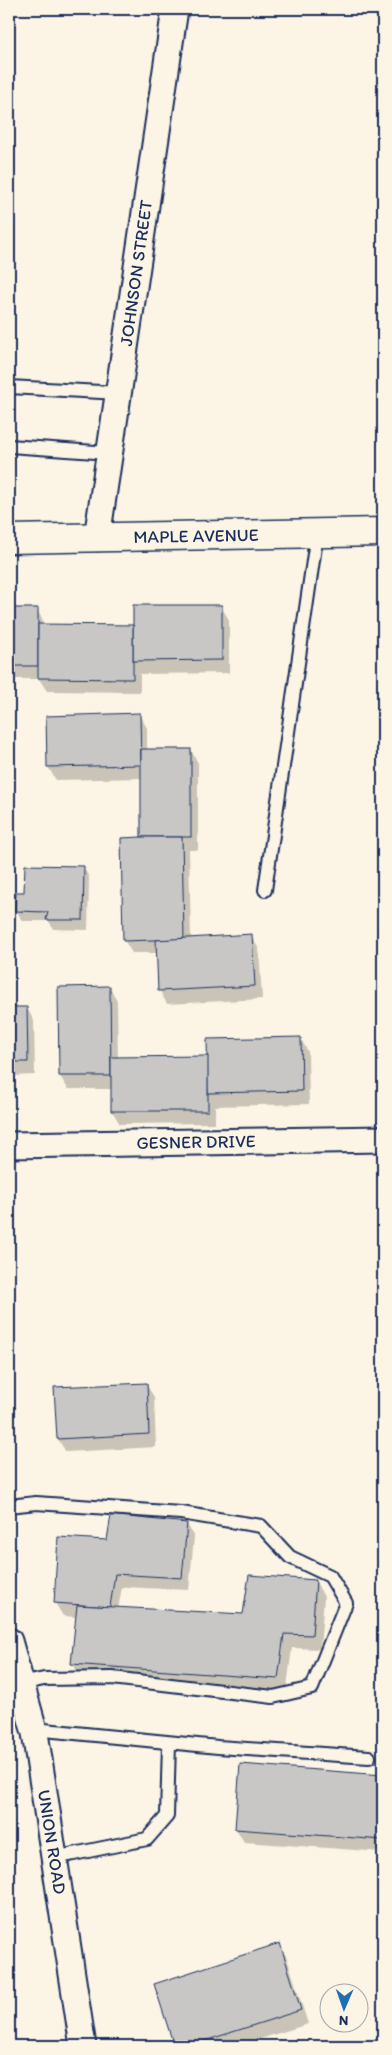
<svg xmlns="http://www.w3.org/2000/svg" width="392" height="2055" font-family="Itim,sans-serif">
  <rect width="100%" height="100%" fill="#fcf5e5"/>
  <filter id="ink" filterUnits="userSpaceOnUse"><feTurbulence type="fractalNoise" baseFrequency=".02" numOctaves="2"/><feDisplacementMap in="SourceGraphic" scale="10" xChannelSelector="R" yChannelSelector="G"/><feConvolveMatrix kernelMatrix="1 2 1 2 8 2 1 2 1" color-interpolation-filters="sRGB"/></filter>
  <g filter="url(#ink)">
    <g fill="#0003">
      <polygon points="221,606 229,620 229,673 140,674 140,692 47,691 39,679 9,679 9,609 37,609 45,625 134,626"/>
      <polygon points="139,714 147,728 147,750 191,750 198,763 198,850 189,850 191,940 251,936 259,949 262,999 167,1004 160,991 158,953 132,953 124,940 142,838 142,778 56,780 48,767 47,717"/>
      <polygon points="83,867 89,877 88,930 53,929 49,921 22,921 17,911 26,894"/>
      <polygon points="109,987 117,1001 118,1058 209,1058 301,1039 308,1052 309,1104 215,1106 215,1123 120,1124 112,1111 112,1089 68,1089 60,1076"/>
      <polygon points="9,1008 27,1008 34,1021 35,1075 9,1076"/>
      <polygon points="146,1384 154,1397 156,1447 66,1452 58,1439"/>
      <polygon points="187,1524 194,1537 189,1590 122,1587 118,1609 244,1616 316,1582 324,1597 320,1649 292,1648 286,1694 81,1679 73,1664 77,1617 63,1616 55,1603 59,1539 108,1542"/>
      <polygon points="241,1766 383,1776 383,1852 244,1842 236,1829"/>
      <polygon points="279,1944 287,1958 308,2024 238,2046 175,2046 155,1985"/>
    </g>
    <g fill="#c8c7c6" stroke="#1b2f5e">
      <polygon points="133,605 222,605 222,660 133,661"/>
      <rect x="9" y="608" width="29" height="58"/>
      <polygon points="38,624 133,625 133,679 38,678"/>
      <polygon points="140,713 141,765 47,767 46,716"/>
      <rect x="141" y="749" width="50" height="88"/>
      <polygon points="141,837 182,837 184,939 123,941 121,838"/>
      <polygon points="25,865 84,866 83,920 46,920 48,912 15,911 16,892 24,892"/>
      <polygon points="252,934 255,986 158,991 156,940"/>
      <polygon points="110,986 111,1076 59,1076 58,987"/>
      <polygon points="9,1007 27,1007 28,1062 9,1062"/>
      <polygon points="301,1037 302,1091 208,1093 207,1039"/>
      <polygon points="208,1056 208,1111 111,1111 111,1057"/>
      <polygon points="147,1383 149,1434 57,1439 54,1387"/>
      <polygon points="111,1515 187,1523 182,1578 115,1574 110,1607 54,1603 58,1537 107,1540"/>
      <polygon points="249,1575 316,1580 312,1635 284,1634 278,1679 71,1664 77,1605 243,1614"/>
      <polygon points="240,1764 383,1775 383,1840 235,1829"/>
      <polygon points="280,1943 301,2010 189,2046 174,2046 154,1984"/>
    </g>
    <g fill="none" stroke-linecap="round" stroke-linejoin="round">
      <defs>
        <g id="lane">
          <polyline points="9,387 119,393"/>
          <polyline points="9,446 110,453"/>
          <polyline points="265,890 317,533"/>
          <polyline points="9,1506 36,1503 181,1513 261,1526 290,1557 330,1576 346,1603 312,1688 273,1697 112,1678 44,1679 21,1684"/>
          <polyline points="34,1729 218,1747 369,1757"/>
          <polyline points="54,1858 147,1839 167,1816 169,1743"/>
        </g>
        <g id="street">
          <polyline points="97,538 175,9"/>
          <polyline points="9,1145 383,1139"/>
          <polyline points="9,1641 35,1733 83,2046"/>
        </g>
        <polyline id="secondary" points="9,539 383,532"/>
      </defs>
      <use href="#lane" stroke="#1b2f5e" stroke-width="16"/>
      <use href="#street" stroke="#1b2f5e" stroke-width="29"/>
      <use href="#secondary" stroke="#1b2f5e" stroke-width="31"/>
      <use href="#lane" stroke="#fcf5e5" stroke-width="12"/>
      <use href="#street" stroke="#fcf5e5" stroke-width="25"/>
      <use href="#secondary" stroke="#fcf5e5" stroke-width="28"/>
    </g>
  </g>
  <g text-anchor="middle" stroke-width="4" stroke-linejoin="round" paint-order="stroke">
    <g font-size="18" fill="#1b2f5e" stroke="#fcf5e5">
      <text transform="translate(136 273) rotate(-82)" y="6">JOHNSON STREET</text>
      <text transform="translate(196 536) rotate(-1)" y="6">MAPLE AVENUE</text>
      <text transform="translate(196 1142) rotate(-1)" y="6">GESNER DRIVE</text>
      <text transform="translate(52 1842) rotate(81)" y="6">UNION ROAD</text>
    </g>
  </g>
  <rect width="392" height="2055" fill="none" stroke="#fcf5e5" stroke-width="30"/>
  <rect x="15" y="15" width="362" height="2025" fill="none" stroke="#1b2f5e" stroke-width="2" filter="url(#ink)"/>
  <g transform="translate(344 2008) rotate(182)"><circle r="24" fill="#fcf5e5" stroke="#a2a6af"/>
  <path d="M0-4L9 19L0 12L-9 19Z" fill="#1f6fb2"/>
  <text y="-8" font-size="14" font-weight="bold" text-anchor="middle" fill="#1b2f5e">N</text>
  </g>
</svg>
